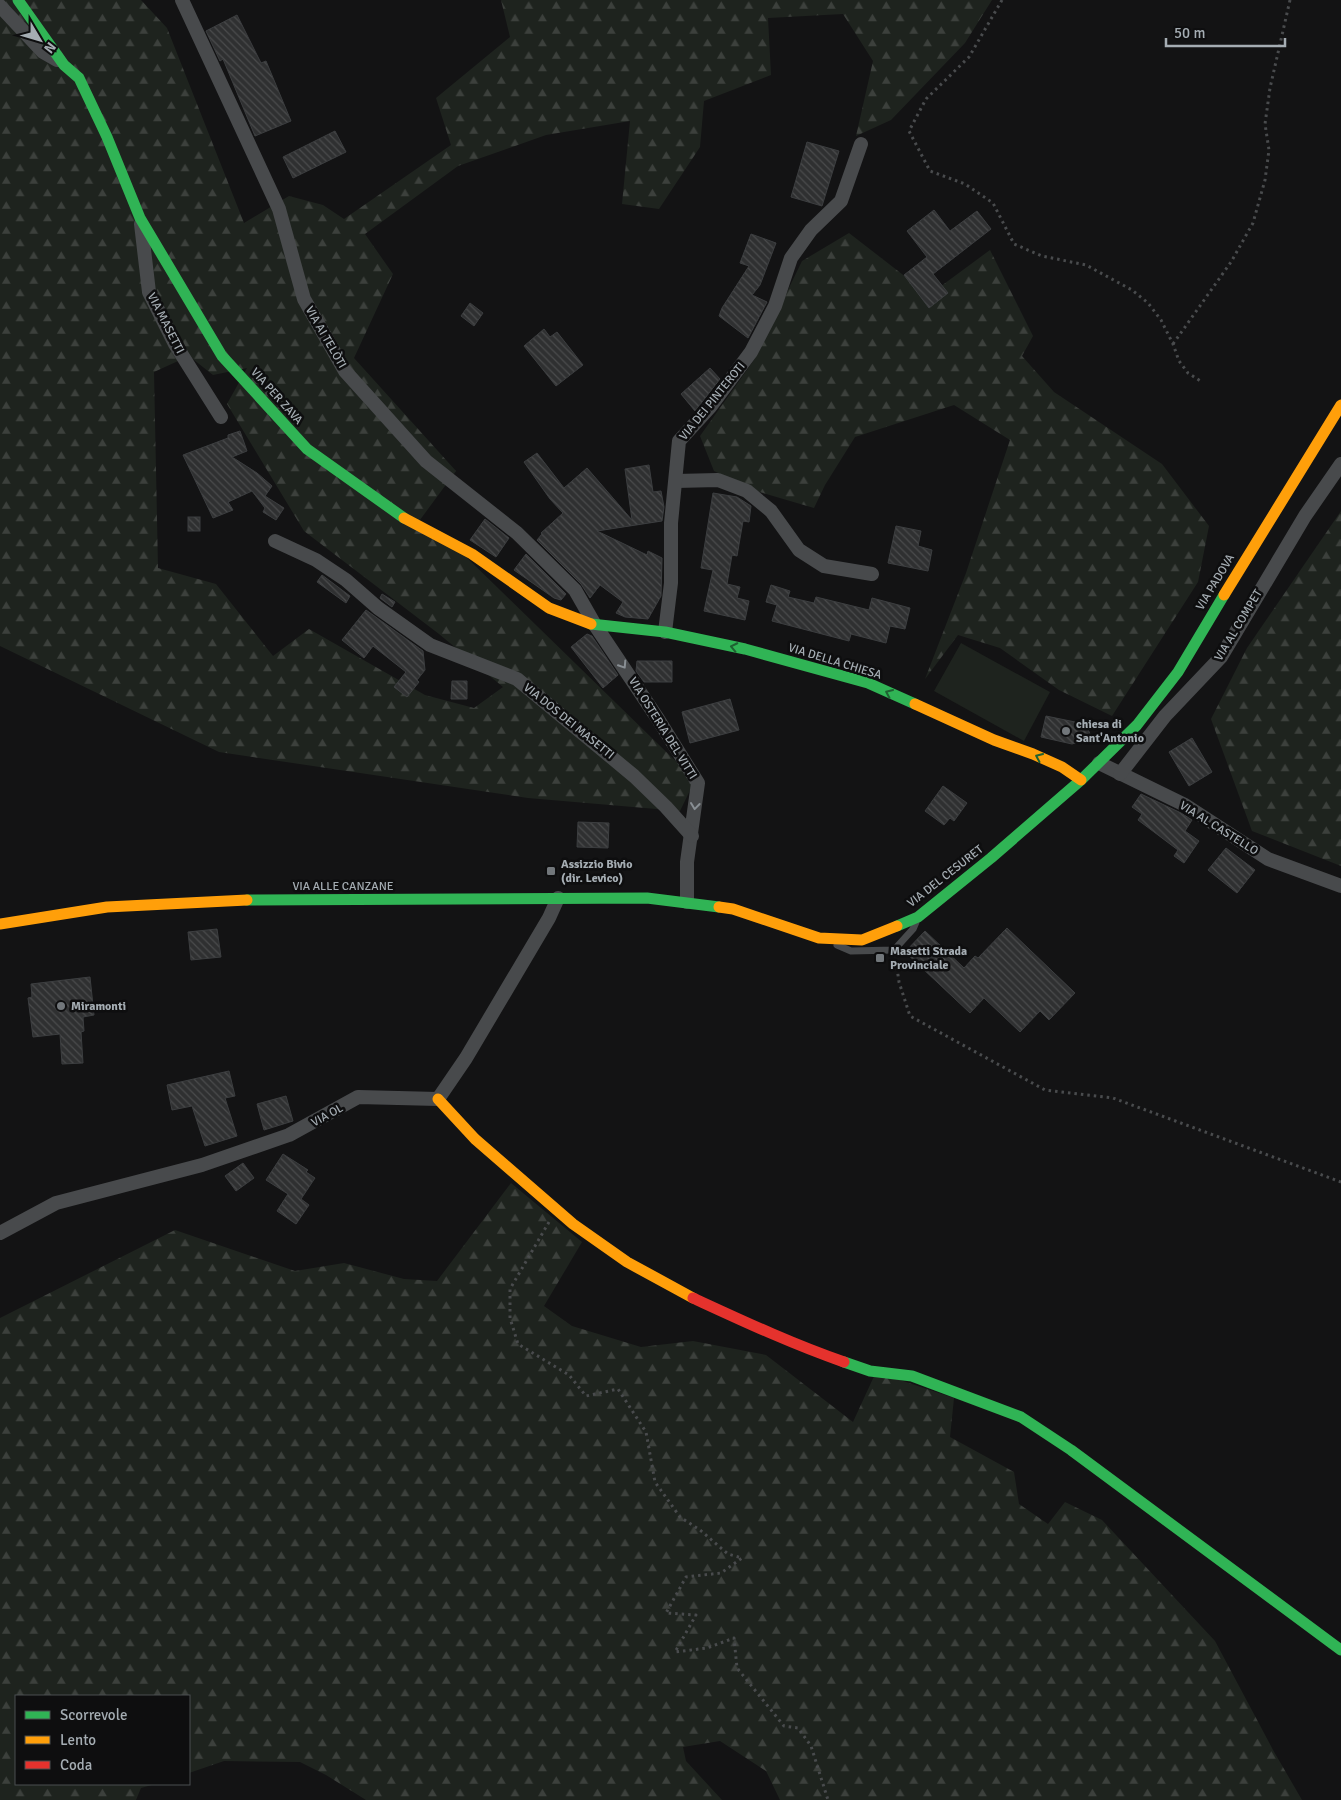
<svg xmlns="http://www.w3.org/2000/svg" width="1341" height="1800" font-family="Signika,sans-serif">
  <defs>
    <pattern id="forest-firs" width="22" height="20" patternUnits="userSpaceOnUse" patternTransform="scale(1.25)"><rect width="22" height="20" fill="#1e231e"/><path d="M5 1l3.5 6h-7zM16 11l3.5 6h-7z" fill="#3c403c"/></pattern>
    <pattern id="building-back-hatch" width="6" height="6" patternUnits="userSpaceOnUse" patternTransform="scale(1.25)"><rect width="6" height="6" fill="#2f3031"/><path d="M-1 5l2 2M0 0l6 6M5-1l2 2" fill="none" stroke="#4a4b4c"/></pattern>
  </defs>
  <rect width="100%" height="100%" fill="#131314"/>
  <g fill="url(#forest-firs)" fill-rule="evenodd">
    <path d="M0 0H141L167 28 244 223 289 196 323 205 344 219 451 145 436 98 510 37 501 0H992L965 43 891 120 856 136 873 61 843 14 768 18 771 75 704 101 700 147 659 209 622 204 630 121 546 135 458 166 365 234 393 274 354 358 456 471 414 528 461 552 695 780 680 811 528 798 219 752 0 646ZM189 356 213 375 247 368 227 404 304 531 439 634 503 687 474 708 425 695 309 629 273 656 216 584 158 568 154 372Z"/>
    <polygon points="849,233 929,295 990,250 1033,336 1022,356 1054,392 1162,464 1209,526 1198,582 1112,716 1059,690 1000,648 958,635 925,679 966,573 1010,440 954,405 855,437 825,485 814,508 756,491 714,471 700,436 754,360 802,261"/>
    <polygon points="1341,511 1341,866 1252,831 1211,719 1247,648"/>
    <polygon points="511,1183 582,1242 544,1306 572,1326 641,1347 693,1341 766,1355 853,1422 876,1372 954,1398 950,1437 1014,1472 1019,1504 1048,1524 1065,1502 1102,1520 1215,1641 1273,1750 1302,1800 780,1800 766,1771 720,1741 683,1747 686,1761 722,1800 366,1800 326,1775 300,1762 224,1761 189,1773 189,1696 16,1696 16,1784 155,1784 141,1788 136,1800 0,1800 0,1318 175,1230 295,1271 344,1263 404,1279 437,1281"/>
  </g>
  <polygon fill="#1e231e" points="961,643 1050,692 1024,741 934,691"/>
  <g fill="url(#building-back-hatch)" stroke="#3c3e40">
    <polygon points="237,15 261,63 266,61 291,121 255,136 223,59 220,61 206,31"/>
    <polygon points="335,131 346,152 293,178 283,157"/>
    <polygon points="807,142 839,151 822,206 791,197"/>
    <polygon points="934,210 950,231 977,211 991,229 933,274 948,293 929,308 904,275 927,257 907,231"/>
    <polygon points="751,234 776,243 760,285 752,295 767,302 748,338 719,316 722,308 749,266 740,263"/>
    <polygon points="470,303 483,313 474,326 461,316"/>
    <polygon points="544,329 550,337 557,332 583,365 556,386 524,346"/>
    <polygon points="710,368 720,379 695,411 681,394"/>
    <polygon points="240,431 247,451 232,457 257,473 272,486 265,496 284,508 276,520 263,512 265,508 252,491 228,502 233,510 213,518 183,455 228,438 228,435"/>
    <polygon points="537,453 564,488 587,468 632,520 625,469 649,465 653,492 661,491 664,507 662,521 597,531 647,555 648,551 662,558 661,596 648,619 625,617 616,613 623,602 600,585 590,598 581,584 537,540 542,534 541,533 563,513 550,499 524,462"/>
    <polygon points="713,493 737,497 751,506 749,522 743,521 737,556 732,555 727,584 740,587 737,598 749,601 745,620 704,611 713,570 701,568"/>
    <rect x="188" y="517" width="12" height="14"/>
    <polygon points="485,519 509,538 496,557 470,540"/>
    <polygon points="896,526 921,531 918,546 932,550 928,571 888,563"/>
    <polygon points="526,554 566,594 561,600 554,598 514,570"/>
    <polygon points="322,575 350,596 346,603 317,582"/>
    <polygon points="771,585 790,591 788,597 814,603 816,597 869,610 872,598 910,608 905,629 890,626 886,643 851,634 849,641 772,621 777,605 766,602"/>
    <polygon points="382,594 395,602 392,607 380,598"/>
    <polygon points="366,610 423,651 425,670 417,680 419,682 407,697 394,687 406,672 373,646 364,658 342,640"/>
    <polygon points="587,634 592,636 618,675 603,688 571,647"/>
    <polygon points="637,661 672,661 672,682 644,682 636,671"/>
    <polygon points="452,681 467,681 467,699 451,699"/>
    <polygon points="730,699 739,730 690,743 682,712"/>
    <polygon points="1046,716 1080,723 1087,727 1090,734 1088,739 1072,744 1041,737"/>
    <polygon points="1192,738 1212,772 1189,786 1169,752"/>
    <polygon points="943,786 967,803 954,821 950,818 944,825 925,811"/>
    <polygon points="1141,794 1181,813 1192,820 1185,831 1199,841 1184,863 1174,856 1178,850 1138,820 1142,814 1132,807"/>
    <polygon points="578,822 609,823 608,848 577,847"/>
    <polygon points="1226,848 1255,870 1237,893 1208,870"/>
    <polygon points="1007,928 1075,993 1049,1020 1040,1011 1020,1032 984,998 970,1013 905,952 925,931 964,968 975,956 978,958"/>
    <polygon points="217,929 221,957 191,960 188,932"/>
    <polygon points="90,977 94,1015 83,1017 84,1031 81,1032 83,1063 62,1064 60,1034 33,1037 28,998 32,997 31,984"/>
    <polygon points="229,1071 235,1096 225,1098 237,1136 205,1146 192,1106 172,1110 167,1085"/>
    <polygon points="286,1096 293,1121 264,1130 257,1104"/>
    <polygon points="283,1154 308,1170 306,1172 315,1178 301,1199 309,1205 296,1224 277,1211 288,1194 266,1180"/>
    <polygon points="243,1163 254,1178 236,1191 225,1176"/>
  </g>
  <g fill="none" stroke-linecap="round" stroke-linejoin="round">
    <g stroke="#494b4d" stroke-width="3" stroke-dasharray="2.5 4" stroke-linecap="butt">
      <polyline points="1002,0 969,57 926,99 909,131 930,171 965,184 993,203 1014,244 1042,256 1086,265 1132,290 1148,303 1161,320 1173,344 1179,361 1188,373 1202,382"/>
      <polyline points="1173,344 1231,262 1253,223 1265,180 1269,150 1265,124 1270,88 1290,0"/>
      <polyline points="896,961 899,982 910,1016 1045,1090 1113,1098 1341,1182"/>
      <polyline points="549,1222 510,1289 510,1318 518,1344 569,1375 586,1396 618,1389 646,1432 655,1482 680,1517 700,1530 728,1554 742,1558 721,1573 686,1577 666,1613 696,1615 675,1652 707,1648 734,1638 737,1668 784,1726 798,1728 811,1746 828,1800"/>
    </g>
    <polyline stroke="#484a4c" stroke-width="7" points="837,945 851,951 894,950 913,929 916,922"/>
    <g stroke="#484a4c" stroke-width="14">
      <polyline points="182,0 279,209 304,299 345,371 426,461 517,533 575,590 595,625 658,719 698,783 687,862 687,902"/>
      <polyline points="0,6 43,52 57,60"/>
      <polyline points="141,224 149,292 175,344 221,417"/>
      <polyline points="676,481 718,480 747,491 771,511 799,550 824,566 872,574"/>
      <polyline points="275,541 316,560 346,580 378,608 430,645 517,679 634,776 666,807 692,836"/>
      <polyline points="665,632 671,583 671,523 679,441 710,407 751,352 775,306 791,258 811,230 841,201 861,144"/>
      <polyline points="1099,763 1185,805 1268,859 1341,886"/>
      <polyline points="1120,774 1165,716 1221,657 1305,516 1341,464"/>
      <polyline points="0,1233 56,1203 202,1165 289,1135 358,1097 438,1099 466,1058 549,918 558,898"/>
    </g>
    <g stroke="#30b455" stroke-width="11">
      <polyline points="18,0 64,65 79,78 107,137 140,218 222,356 307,449 404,518"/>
      <polyline points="591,624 665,632 745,649 868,683 915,704"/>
      <polyline points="247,900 647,898 719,907"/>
      <polyline points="897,926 918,917 991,858 1081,780 1137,725 1178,672 1224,595"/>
      <polyline points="844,1362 870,1371 912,1376 1021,1417 1071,1450 1341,1650"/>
    </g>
    <g stroke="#ff9f0a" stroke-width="11">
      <polyline points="404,518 472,554 549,608 591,624"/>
      <polyline points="1224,595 1341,405"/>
      <polyline points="915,704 994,740 1033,754 1062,767 1081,780"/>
      <polyline points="719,907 733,909 819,938 862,940 897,926"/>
      <polyline points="0,924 107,907 247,900"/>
      <polyline points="438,1099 475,1139 573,1224 627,1262 693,1298"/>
    </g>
    <path stroke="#e5322d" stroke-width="11" d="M693 1298C743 1321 792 1344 844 1362"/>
  </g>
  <defs><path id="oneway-chevron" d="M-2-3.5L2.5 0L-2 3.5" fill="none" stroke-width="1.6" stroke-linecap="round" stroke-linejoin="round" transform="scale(1.25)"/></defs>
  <g stroke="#1f6132">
    <use href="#oneway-chevron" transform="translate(734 647) rotate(-168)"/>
    <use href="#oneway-chevron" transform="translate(889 693) rotate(-156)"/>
    <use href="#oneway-chevron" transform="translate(1039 757) rotate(-156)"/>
  </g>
  <g stroke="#898f94">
    <use href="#oneway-chevron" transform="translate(623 665) rotate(57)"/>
    <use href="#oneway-chevron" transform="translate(695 806) rotate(97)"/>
  </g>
  <g fill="#72777b" stroke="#0e0e0f" stroke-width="2">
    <circle cx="1066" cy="731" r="5"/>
    <rect x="546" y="866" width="10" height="10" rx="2.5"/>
    <rect x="875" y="953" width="10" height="10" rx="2.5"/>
    <circle cx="61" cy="1006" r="5"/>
  </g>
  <g text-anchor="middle" stroke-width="5" stroke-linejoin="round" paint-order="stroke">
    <g font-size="12" fill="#a5adb3" stroke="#0e0e0f">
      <text transform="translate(166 323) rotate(63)" y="4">VIA MASETTI</text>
      <text transform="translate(326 337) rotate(60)" y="4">VIA AI TELÒTI</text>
      <text transform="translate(277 396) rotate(48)" y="4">VIA PER ZAVA</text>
      <text transform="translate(712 401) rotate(-51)" y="4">VIA DEI PINTEROTI</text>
      <text transform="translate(1215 582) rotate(-59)" y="4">VIA PADOVA</text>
      <text transform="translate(1238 625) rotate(-59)" y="4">VIA AL COMPET</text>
      <text transform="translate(835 661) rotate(17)" y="4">VIA DELLA CHIESA</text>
      <text transform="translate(569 721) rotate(39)" y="4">VIA DOS DEI MASETTI</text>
      <text transform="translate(663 728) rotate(58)" y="4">VIA OSTERIA DEL VITTI</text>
      <text transform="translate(1219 828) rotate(32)" y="4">VIA AL CASTELLO</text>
      <text transform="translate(945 876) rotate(-38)" y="4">VIA DEL CESURET</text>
      <text x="343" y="890">VIA ALLE CANZANE</text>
      <text transform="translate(327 1115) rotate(-29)" y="4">VIA OL</text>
    </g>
    <g font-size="12" font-weight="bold" fill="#a5adb3" stroke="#0e0e0f" text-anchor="start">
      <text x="1076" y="728">chiesa di<tspan x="1076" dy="14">Sant'Antonio</tspan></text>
      <text x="561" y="868">Assizzio Bivio<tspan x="561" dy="14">(dir. Levico)</tspan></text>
      <text x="890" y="955">Masetti Strada<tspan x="890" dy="14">Provinciale</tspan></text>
      <text x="71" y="1010">Miramonti</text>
    </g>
  </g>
  <rect x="15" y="1695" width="175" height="90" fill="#0e0e0f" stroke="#4a4e51"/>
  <rect x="25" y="1711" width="25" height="8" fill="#30b455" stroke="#4a4e51"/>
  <text x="60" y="1720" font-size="15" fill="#a5adb3">Scorrevole</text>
  <rect x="25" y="1736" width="25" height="8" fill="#ff9f0a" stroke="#4a4e51"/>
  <text x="60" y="1745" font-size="15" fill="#a5adb3">Lento</text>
  <rect x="25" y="1761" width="25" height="8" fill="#e5322d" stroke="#4a4e51"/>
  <text x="60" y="1770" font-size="15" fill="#a5adb3">Coda</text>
  <g transform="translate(40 40) rotate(128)" stroke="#0e0e0f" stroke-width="4" paint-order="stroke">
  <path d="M0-4L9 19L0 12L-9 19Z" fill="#a5adb3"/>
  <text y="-8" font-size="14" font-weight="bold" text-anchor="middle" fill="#a5adb3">N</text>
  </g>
  <path d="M1166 38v8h119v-8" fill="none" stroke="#a5adb3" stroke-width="2.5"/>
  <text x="1174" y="38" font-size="15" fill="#a5adb3" stroke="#0e0e0f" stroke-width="4" paint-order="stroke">50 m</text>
</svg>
